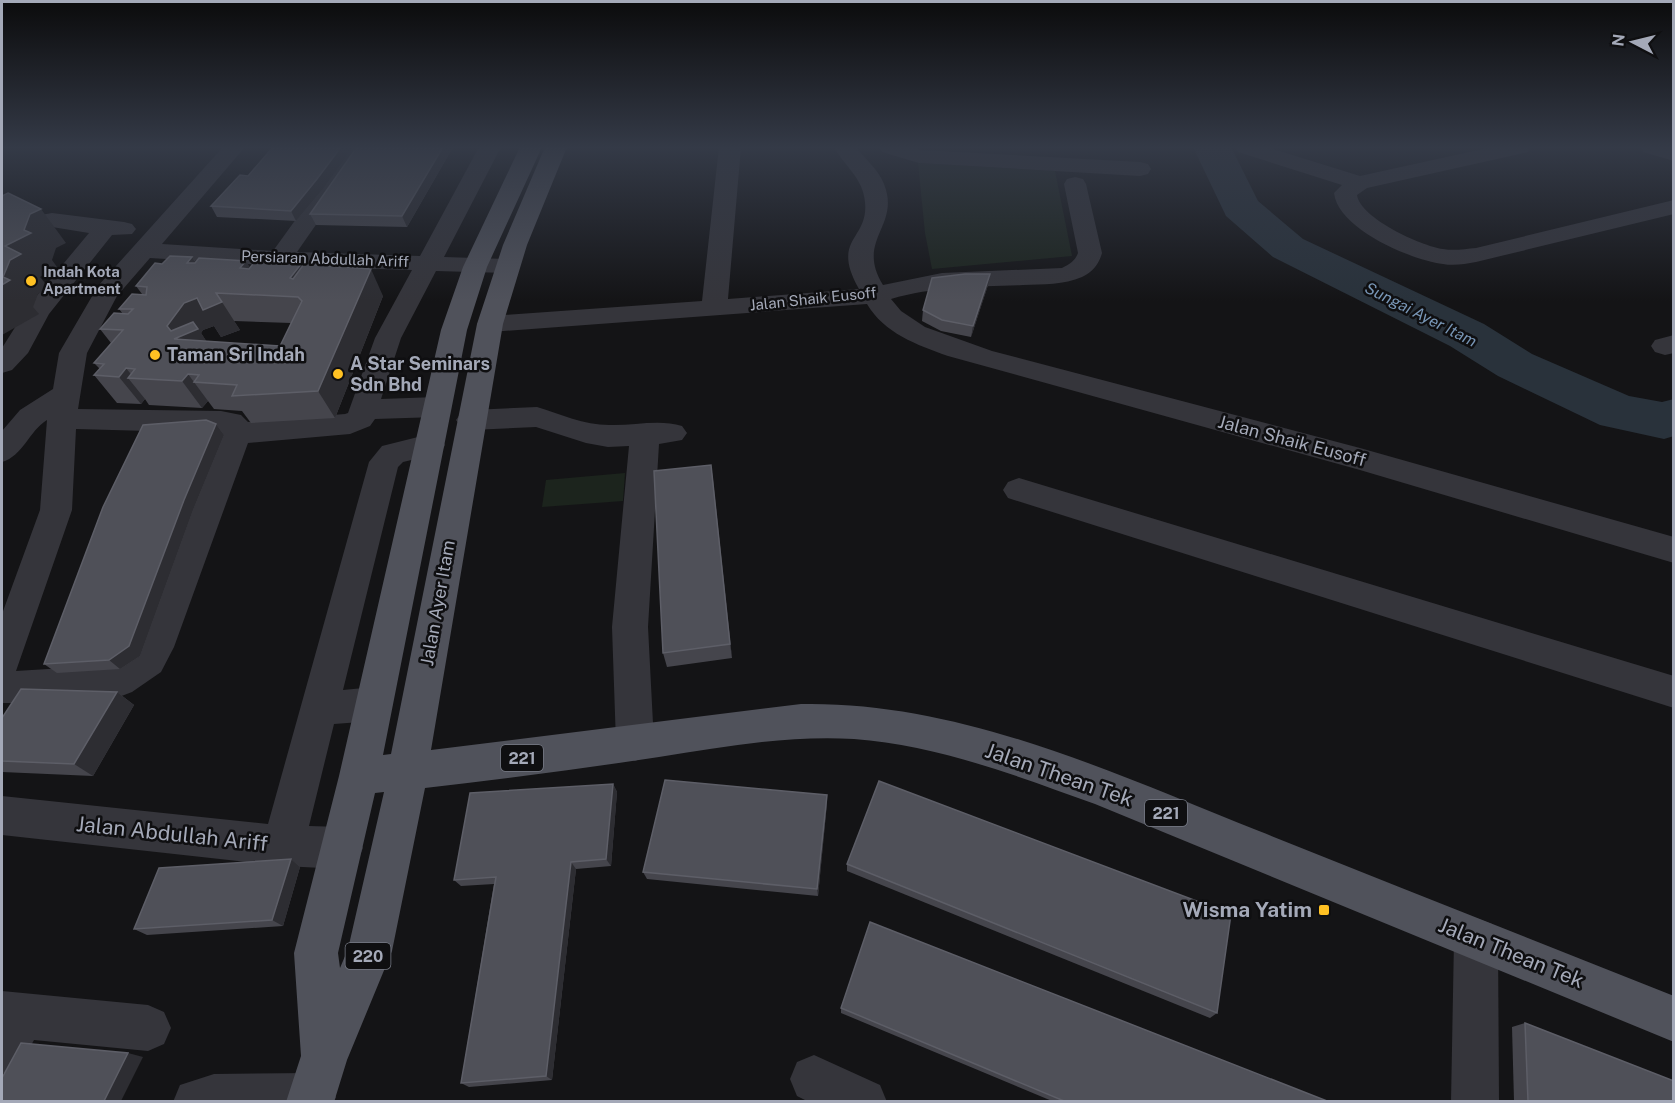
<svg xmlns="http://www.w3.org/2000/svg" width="1675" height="1103" font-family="'Public Sans',sans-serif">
  <rect width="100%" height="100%" fill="#141416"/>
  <g fill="#1c241d">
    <polygon points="918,163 1055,171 1072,256 932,269 925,233"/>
    <polygon points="625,473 623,501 542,507 546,480"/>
  </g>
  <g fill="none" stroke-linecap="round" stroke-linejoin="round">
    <polygon fill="#29323b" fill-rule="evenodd" points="1193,147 1231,147 1258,201 1303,239 1484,324 1532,354 1629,396 1662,402 1674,399 1674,436 1664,439 1600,425 1498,376 1450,346 1273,257 1226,216"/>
    <g fill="#35353b" fill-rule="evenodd">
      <path d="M223 147H245L162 244 273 251 348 147H370L297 252 420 256 479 147H501L444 257 507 259 516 261 519 266 516 271 507 273 436 271 401 338 381 399 437 397 447 400 451 407 447 414 437 417 375 419 370 426 350 434 248 443 174 647 161 672 132 692 119 697 47 703H2V614L40 510 47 420C29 431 23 456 2 462V431L20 410 53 389 59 353 98 286ZM150 258 280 266 412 270 375 338 348 413 345 414 248 422 241 415 221 411 78 409 87 353 117 296ZM76 429 222 433 135 650 112 665 16 671 72 510Z"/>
      <path d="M719 147H741L728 299 859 289C830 238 869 240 865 202 863 178 845 167 834 147H856C865 159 878 169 884 184 901 227 855 239 883 285L942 273 1062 268C1070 264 1075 261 1078 253L1064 184 1067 179 1075 177 1083 179 1086 184 1102 253C1099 264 1093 272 1082 277 1064 285 1043 284 1023 285 979 287 934 286 891 299L901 311 925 327 992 351 1360 448 1674 537V563L1360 470 948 356C917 345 884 333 867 304L490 332 481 330 477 324 481 318 490 316 702 301Z"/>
      <polygon points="879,147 911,147 921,150 1140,162 1148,164 1151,169 1148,174 1140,176 919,163 882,152"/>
      <path d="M1235 147H1267L1360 176 1492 147H1531L1528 152 1367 188 1357 195C1360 218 1421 246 1443 249 1454 251 1465 249 1476 248L1674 200V214L1476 262C1465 264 1454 266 1443 264 1411 260 1338 229 1334 193L1342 185 1238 152Z"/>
      <polygon points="1640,147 1674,148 1674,161 1643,152"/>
      <polygon points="52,213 124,222 132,224 136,229 132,234 112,235 49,314 28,353 12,370 2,373 2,348 29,305 89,233 52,227 2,236 2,222"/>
      <polygon points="1674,335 1674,353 1665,355 1655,352 1651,346 1655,340"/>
      <path d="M537 407C560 414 584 425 609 425 633 426 659 419 682 426L687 433 682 440 659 444 648 627 654 743 649 755 635 761 621 755 616 743 612 627 629 446 608 447 586 443 536 427 471 430 461 427 456 420 461 413 471 410Z"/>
      <polygon points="430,434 441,437 445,445 441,453 403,462 398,467 343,690 374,687 387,692 393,704 387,716 374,721 334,724 309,826 342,827 357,834 363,848 357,862 342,869 283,866 2,835 2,796 268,824 369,462 382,446"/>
      <polygon points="1019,478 1674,676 1674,708 1008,498 1003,490 1008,482"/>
      <polygon points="1476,918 1492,924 1498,940 1499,1102 1451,1102 1454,940 1460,924"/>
      <polygon points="2,991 148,1005 164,1012 171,1028 164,1044 148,1051 34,1040 19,1067 2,1074"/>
      <polygon points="814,1055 880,1085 887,1102 809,1102 797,1096 790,1079 797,1062"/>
      <polygon points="312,1073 329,1080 336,1097 334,1102 173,1102 180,1085 214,1074"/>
    </g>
    <path fill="#50525b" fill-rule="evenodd" d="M520 147H542L487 267 467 330 383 755 391 754 477 324 503 245 545 147H567L527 245 503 324 431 750 801 704C961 701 1113 773 1259 831 1397 886 1535 941 1674 996V1042L1095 804C1017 776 937 745 854 739 788 735 724 747 659 757 581 769 503 779 425 788L392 951 347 1060 334 1102H286L301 1056 294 953 339 776 441 330 463 267ZM384 792 348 949 340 968 338 953 375 793Z"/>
  </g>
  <g fill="#45454c" fill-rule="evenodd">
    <polygon points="453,147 407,227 316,225 310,214"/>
    <polygon points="322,190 296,221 217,217 211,206"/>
    <path d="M192 257 196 262 250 267 303 266 383 296 335 418 251 423 242 411 214 409 208 401 202 408 149 405 145 399 141 404 117 403 94 375 100 369 94 363 111 343 100 329 123 314 119 309 142 294 136 286 162 264ZM234 321 291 323 280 346 206 341 201 333 203 330 214 326 221 337 240 330Z"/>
    <polygon points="988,285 971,337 941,331 922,321 923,310"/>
    <polygon points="216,424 224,435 193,510 140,656 120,669 57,673 44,664"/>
    <polygon points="711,465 713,480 732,658 667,667 663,653"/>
    <polygon points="117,692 134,705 93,776 2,772 2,718"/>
    <polygon points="613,784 617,792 611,866 576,869 552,1080 469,1087 461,1083 494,884 461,886 454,880"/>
    <polygon points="827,795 827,803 818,896 647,879 643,872"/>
    <polygon points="291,859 300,867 283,926 147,935 134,929"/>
    <polygon points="847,864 1217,1013 1210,1018 847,871"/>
    <polygon points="841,1008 1327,1101 1052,1101 841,1013"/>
    <polygon points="1525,1023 1674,1101 1514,1101 1512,1027"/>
  </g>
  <g fill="#2d2d32">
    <polygon points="341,147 353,147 322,190 296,221 291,211"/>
    <polygon points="443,147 453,147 407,227 402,216"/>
    <polygon points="41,209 66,243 56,248 52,260 57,267 40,277 49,288 38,294 33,307 39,314 2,335 2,285 5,246 24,230 30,214"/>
    <polygon points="192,257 210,284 187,263"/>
    <polygon points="246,261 263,288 240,268"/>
    <polygon points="302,263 316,291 290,278"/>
    <polygon points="371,269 383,296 335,418 318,391"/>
    <polygon points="990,274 988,285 971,337 973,326"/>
    <polygon points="197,298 222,302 240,330 221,337 214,326 203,330 201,333 217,357 194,366 167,326 184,303"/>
    <polygon points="126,368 134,378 128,378 145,399 141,404 119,377"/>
    <polygon points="188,374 208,401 202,408 182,381"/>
    <polygon points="216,424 224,435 193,510 140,656 120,669 109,660 184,500"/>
    <polygon points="711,465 713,480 732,658 730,644"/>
    <polygon points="117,692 134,705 93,776 74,764"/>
    <polygon points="613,784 617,792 611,866 606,859"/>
    <polygon points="827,795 827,803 818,896 817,889"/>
    <polygon points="291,859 300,867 283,926 272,920"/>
    <polygon points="571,862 576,869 552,1080 546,1076"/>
    <polygon points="128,1053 143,1057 121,1101 104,1101"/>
  </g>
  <g fill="#4f5058" stroke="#5d5e67" stroke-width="1.5" fill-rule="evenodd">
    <polygon points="273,147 341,147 317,179 291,211 211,206 240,175 248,176"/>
    <polygon points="357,147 443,147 402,216 310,214"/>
    <polygon points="8,193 41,209 30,214 24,230 31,233 5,246 21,254 10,260 3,277 10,280 2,285 2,196"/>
    <path d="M170 256 192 257 187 263H195L199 258 246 261 240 268 249 269 256 260 302 263 290 278 293 279 304 264 371 269 318 391 232 396 237 385 194 382 199 375 188 374 182 381 128 378 135 369 126 368 119 377 94 375 104 364 94 363 123 330 100 329 114 313 128 314 133 309H119L132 294 146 295 147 287 136 286 155 263 162 264ZM216 293 298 297 302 301 280 346 174 339 198 329 193 322 171 331 167 326 184 303 197 298 203 310 222 302Z"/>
    <polygon points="965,274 990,274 973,326 942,320 923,310 932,278"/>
    <polygon points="206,420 216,424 184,500 129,646 109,660 44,664 103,507 143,425"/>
    <polygon points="711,465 730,644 663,653 654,471"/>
    <polygon points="21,689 117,692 74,764 2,761 2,718"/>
    <polygon points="665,780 827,795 817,889 643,872"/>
    <polygon points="879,781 1231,914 1217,1013 847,864"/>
    <polygon points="613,784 606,859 571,862 546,1076 461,1083 496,877 454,880 470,793"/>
    <polygon points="291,859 272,920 134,929 159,868"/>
    <polygon points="870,922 1327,1101 1064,1101 841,1008"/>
    <polygon points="1525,1023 1674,1081 1674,1101 1528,1101"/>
    <polygon points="21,1043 128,1053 104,1101 2,1101 2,1078"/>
  </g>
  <linearGradient id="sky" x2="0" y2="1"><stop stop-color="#0b0b0c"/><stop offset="0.49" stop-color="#343a47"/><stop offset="1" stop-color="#343a47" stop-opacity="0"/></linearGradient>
  <rect width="1675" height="301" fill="url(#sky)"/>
  <g fill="#ffc123" stroke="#0f0f11" stroke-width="2">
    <circle cx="31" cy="281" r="6"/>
    <circle cx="155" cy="355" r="6"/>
    <circle cx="338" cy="374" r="6"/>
    <rect x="1318" y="904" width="12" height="12" rx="3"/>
  </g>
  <g text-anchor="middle" stroke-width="5" stroke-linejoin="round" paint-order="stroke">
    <g font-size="15" fill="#a4a9b8" stroke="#0f0f11">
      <text transform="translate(325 259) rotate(2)" y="5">Persiaran Abdullah Ariff</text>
      <text transform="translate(813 299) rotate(-6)" y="5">Jalan Shaik Eusoff</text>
    </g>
    <g font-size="15" font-weight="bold" fill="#a4a9b8" stroke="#0f0f11" text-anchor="start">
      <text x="43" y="277">Indah Kota<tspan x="43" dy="17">Apartment</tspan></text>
    </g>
    <g font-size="16" font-style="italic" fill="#7896b6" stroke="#0f0f11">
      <text transform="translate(1421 314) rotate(27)" y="6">Sungai Ayer Itam</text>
    </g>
    <g fill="#0f0f11" stroke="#777b86" stroke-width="1.5">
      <rect x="501" y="745" width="42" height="26" rx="4.5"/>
      <rect x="1145" y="800" width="42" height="26" rx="4.5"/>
      <rect x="345.5" y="943" width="45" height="26" rx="4.5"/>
    </g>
    <g font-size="16" font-weight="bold" fill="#a4a9b8">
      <text x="522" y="764">221</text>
      <text x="1166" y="819">221</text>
      <text x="368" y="962">220</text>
    </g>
    <g font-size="18" font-weight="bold" fill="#a4a9b8" stroke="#0f0f11" text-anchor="start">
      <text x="167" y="361">Taman Sri Indah</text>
      <text x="350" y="370">A Star Seminars<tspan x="350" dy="21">Sdn Bhd</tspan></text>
    </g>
    <g font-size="18" fill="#a4a9b8" stroke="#0f0f11">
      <text transform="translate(1292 441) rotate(15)" y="6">Jalan Shaik Eusoff</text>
      <text transform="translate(438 603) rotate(-80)" y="6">Jalan Ayer Itam</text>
    </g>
    <g font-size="21" fill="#a4a9b8" stroke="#0f0f11">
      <text transform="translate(1059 775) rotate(19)" y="7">Jalan Thean Tek</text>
      <text transform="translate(172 834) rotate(6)" y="7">Jalan Abdullah Ariff</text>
      <text transform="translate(1511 953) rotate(22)" y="7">Jalan Thean Tek</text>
    </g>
    <g font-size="21" font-weight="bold" fill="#a4a9b8" stroke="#0f0f11" text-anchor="end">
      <text x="1312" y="917">Wisma Yatim</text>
    </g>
  </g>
  <rect width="1675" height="1103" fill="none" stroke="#a4a9b8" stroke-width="6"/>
  <g transform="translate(1633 42) rotate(277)" stroke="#0f0f11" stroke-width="4.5" paint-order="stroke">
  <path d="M0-4.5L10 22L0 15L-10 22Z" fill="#a4a9b8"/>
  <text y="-9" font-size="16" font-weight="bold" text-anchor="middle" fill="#a4a9b8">N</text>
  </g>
</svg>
